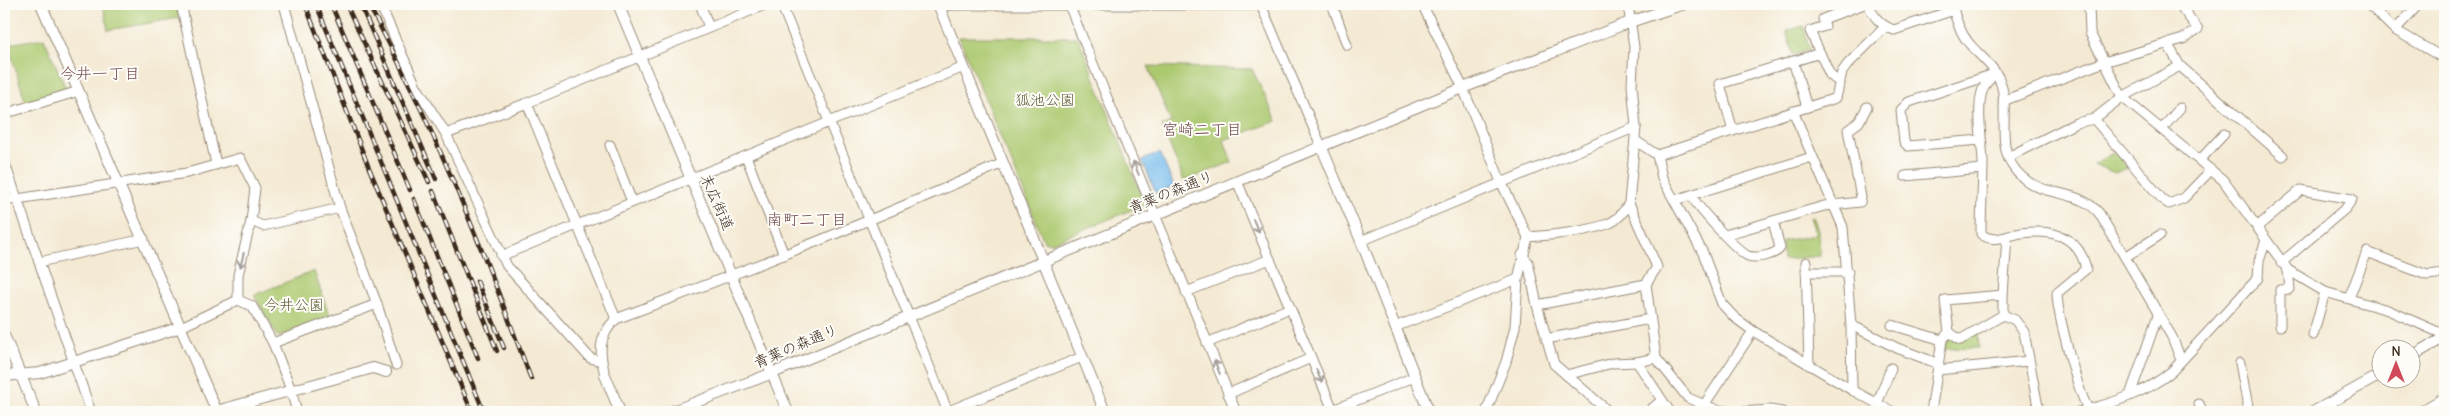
<svg xmlns="http://www.w3.org/2000/svg" width="2449" height="416" font-family="'Comic Neue','Klee One',sans-serif">
  <rect width="100%" height="100%" fill="#fdfcf7"/>
  <filter id="ink" filterUnits="userSpaceOnUse"><feTurbulence type="fractalNoise" baseFrequency=".02" numOctaves="2"/><feDisplacementMap in="SourceGraphic" scale="10" xChannelSelector="R" yChannelSelector="G"/><feConvolveMatrix kernelMatrix="1 2 1 2 8 2 1 2 1" color-interpolation-filters="sRGB"/></filter>
  <filter id="wash" filterUnits="userSpaceOnUse"><feTurbulence type="fractalNoise" baseFrequency=".0096" numOctaves="4" result="noise"/><feDisplacementMap in="SourceGraphic" scale="20" xChannelSelector="R" yChannelSelector="G"/><feGaussianBlur stdDeviation="1.12" result="paint"/><feColorMatrix in="noise" values="0 0 0 0 0 0 0 0 0 0 0 0 0 0 0 0 0 1.4 0 .05"/><feComposite in="paint" operator="in"/></filter>
  <g filter="url(#wash)">
    <rect width="100%" height="100%" fill="#f4ead4"/>
    <g fill="#acc970" stroke="#747a47">
      <polygon points="103,4 177,4 180,18 108,30"/>
      <polygon points="1803,26 1810,50 1793,55 1786,31"/>
      <polygon points="959,37 1078,37 1144,202 1141,206 1051,243 1044,241"/>
      <polygon points="44,38 67,91 26,104 8,44"/>
      <polygon points="1148,66 1252,69 1277,121 1224,140 1232,162 1184,181 1162,126 1171,122"/>
      <polygon points="2115,152 2128,168 2115,173 2093,164"/>
      <polygon points="1813,216 1819,233 1820,256 1783,260 1782,241 1816,235 1810,217"/>
      <polygon points="314,271 330,317 278,337 254,295"/>
      <polygon points="1978,330 1979,348 1943,349 1948,336 1959,341"/>
    </g>
    <polygon fill="#77bced" stroke="#597386" points="1160,153 1174,186 1156,194 1142,160"/>
  </g>
  <g filter="url(#ink)">
    <g fill="none" stroke-linecap="round" stroke-linejoin="round">
      <defs>
        <g id="minor">
          <polyline points="181,4 216,164"/>
          <polyline points="284,4 340,208 377,304 396,365"/>
          <polyline points="380,4 416,86 446,134 507,266 590,358 601,361"/>
          <polyline points="700,4 709,27"/>
          <polyline points="781,4 948,412"/>
          <polyline points="1332,4 1347,45"/>
          <polyline points="1422,4 1463,88 1501,182 1528,237 1518,279 1515,327 1506,362 1486,412"/>
          <path d="M1868 4C1874 17 1880 25 1894 30L1954 10"/>
          <path d="M1952 4C1955 17 1959 31 1968 42 1978 55 1996 67 2001 84 2011 114 1992 151 2022 177 2045 198 2077 188 2099 213L2172 337 2181 360"/>
          <polyline points="2089,4 2090,33 2122,97 2223,180 2288,270 2325,292 2388,310 2445,335"/>
          <polyline points="2368,4 2395,30 2445,59"/>
          <polyline points="1069,5 1236,412"/>
          <polyline points="1261,5 1322,148"/>
          <polyline points="940,8 949,5 1261,5 1266,4"/>
          <polyline points="2395,30 2419,4"/>
          <polyline points="2167,43 2180,66"/>
          <polyline points="1793,61 1807,107"/>
          <path d="M1995 74C1991 78 1985 83 1983 89 1976 106 1982 142 1983 161 1983 185 1981 209 1981 234 1994 244 2007 235 2021 233 2052 229 2079 235 2086 269L2057 293C2057 313 2079 397 2090 412"/>
          <polyline points="1840,83 1830,75 1810,31 1825,26 1823,19 1864,4"/>
          <polyline points="2003,101 2104,62 2183,39 2198,29 2179,4"/>
          <polyline points="527,103 616,319"/>
          <polyline points="1793,111 1843,227 1851,325 1852,390"/>
          <polyline points="4,114 79,91"/>
          <polyline points="2162,129 2180,108"/>
          <polyline points="1733,131 1720,84 1820,53"/>
          <polyline points="446,134 527,103 767,4"/>
          <polyline points="1981,140 1908,146 1904,142 1901,110 1909,102 1994,74"/>
          <polyline points="1636,141 1657,155 1662,178 1703,253 1722,304 1734,317 1753,331 1852,390 1893,412"/>
          <polyline points="610,145 632,202"/>
          <polyline points="1657,155 1836,98 1842,72 1848,64 1885,27"/>
          <polyline points="746,156 784,255"/>
          <polyline points="2008,157 2076,123 2094,119"/>
          <polyline points="2200,160 2224,134"/>
          <polyline points="4,161 91,412"/>
          <polyline points="2211,170 2184,198 2169,204 2162,199 2094,119 2122,97 2180,66 2283,156"/>
          <polyline points="1905,176 1982,169"/>
          <polyline points="1237,181 1333,410"/>
          <path d="M1692 196C1696 206 1737 251 1748 256 1757 259 1775 255 1780 248L1773 221"/>
          <polyline points="1675,200 1812,157"/>
          <polyline points="4,201 187,173 240,158 255,188 251,221 263,226 340,208"/>
          <polyline points="2257,227 2301,190 2352,199 2346,208 2281,263"/>
          <polyline points="1725,235 1824,206 1860,202 1861,197 1848,130 1859,122 1867,107"/>
          <path d="M1528 237C1552 235 1588 232 1610 223 1619 219 1625 210 1629 203"/>
          <polyline points="1361,241 1636,127"/>
          <polyline points="1522,255 1528,262 1537,305 1554,364 1609,412"/>
          <polyline points="501,256 964,67"/>
          <polyline points="2125,257 2160,235"/>
          <polyline points="39,262 144,239"/>
          <polyline points="1806,262 1809,365"/>
          <polyline points="1806,272 1848,272"/>
          <polyline points="1646,284 1656,358 1688,398 1717,410 1734,412"/>
          <polyline points="1186,292 1270,259"/>
          <polyline points="2003,295 2007,237"/>
          <polyline points="2349,298 2367,252 2427,275 2445,273"/>
          <polyline points="238,300 238,275 251,221"/>
          <polyline points="1537,305 1646,284 1657,267 1629,203 1636,127 1632,85 1634,47 1628,4"/>
          <polyline points="2003,315 2015,320 2024,332 2039,412"/>
          <polyline points="1851,325 1897,348 1939,364"/>
          <polyline points="1892,325 1942,340 1931,412"/>
          <polyline points="2280,326 2280,290 2290,289 2288,270"/>
          <polyline points="181,327 238,300 252,306 273,343 291,390 297,412"/>
          <polyline points="1395,327 1518,279"/>
          <polyline points="2313,335 2325,292"/>
          <polyline points="1546,339 1650,319"/>
          <polyline points="1942,340 1949,332 1945,300 2003,295 2003,315 1960,340 1949,332"/>
          <polyline points="273,343 377,304"/>
          <polyline points="1207,343 1290,308"/>
          <polyline points="1637,362 1670,412"/>
          <polyline points="2240,363 2249,412"/>
          <polyline points="1938,370 2029,361"/>
          <path d="M605 375C599 352 598 336 616 319 746 271 876 219 1003 163"/>
          <polyline points="1566,375 1613,363 1637,362 1656,358"/>
          <polyline points="1228,394 1311,358"/>
          <polyline points="2130,395 2158,315"/>
          <polyline points="1877,404 1891,368"/>
          <polyline points="2199,404 2203,412"/>
          <polyline points="1704,405 1753,331"/>
          <polyline points="946,412 1082,357"/>
          <polyline points="1328,412 1414,377"/>
          <polyline points="1648,412 1661,401"/>
          <polyline points="1740,412 1770,410 1782,412"/>
          <path d="M2078 412C2111 404 2146 393 2172 371L2258 278 2259 261 2266 240"/>
          <polyline points="2419,412 2445,397"/>
        </g>
        <g id="tertiary">
          <polyline points="41,4 217,412"/>
          <polyline points="618,4 788,412"/>
          <polyline points="938,4 1105,412"/>
          <polyline points="1322,148 1361,241 1429,412"/>
          <polyline points="4,335 36,412"/>
          <polyline points="2412,356 2445,337"/>
          <polyline points="605,375 620,412"/>
          <polyline points="4,376 40,373 181,327"/>
          <polyline points="213,412 373,368 386,372"/>
          <polyline points="670,412 773,373 1463,88 1630,22 1684,4"/>
          <polyline points="2313,412 2382,374"/>
        </g>
      </defs>
      <use href="#minor" stroke="#988a79" stroke-width="11"/>
      <use href="#tertiary" stroke="#988a79" stroke-width="12"/>
      <use href="#minor" stroke="#fff" stroke-width="9"/>
      <use href="#tertiary" stroke="#fff" stroke-width="10"/>
      <defs>
        <g id="rail">
          <polyline points="305,4 369,168 472,412"/>
          <polyline points="316,4 484,412"/>
          <polyline points="331,4 410,190"/>
          <polyline points="346,4 429,182"/>
          <polyline points="360,4 436,179"/>
          <path d="M368 4C433 123 484 252 531 379"/>
          <polyline points="433,191 497,351"/>
          <polyline points="414,199 478,358"/>
          <polyline points="477,281 504,348"/>
          <polyline points="543,410 544,412"/>
        </g>
      </defs>
      <use href="#rail" stroke="#3b2a1e" stroke-width="4.5"/>
      <use href="#rail" stroke="#fdfcf7" stroke-width="2.5" stroke-dasharray="8" stroke-linecap="butt"/>
    </g>
    <defs><path id="oneway-shaft" d="M-6 0H5M1.5-3L5.5 0L1.5 3" fill="none" stroke-width="1.6" stroke-linecap="round" stroke-linejoin="round" transform="scale(1.25)"/></defs>
    <g stroke="#a79f9a">
      <use href="#oneway-shaft" transform="translate(1136 168) rotate(-112)"/>
      <use href="#oneway-shaft" transform="translate(1256 226) rotate(67)"/>
      <use href="#oneway-shaft" transform="translate(242 260) rotate(103)"/>
      <use href="#oneway-shaft" transform="translate(1217 367) rotate(-112)"/>
      <use href="#oneway-shaft" transform="translate(1319 376) rotate(67)"/>
    </g>
  </g>
  <g text-anchor="middle" stroke-width="4" stroke-linejoin="round" paint-order="stroke">
    <g font-size="15" fill="#5d5a37" stroke="#fdfcf7">
      <text x="1045" y="105">狐池公園</text>
      <text x="294" y="310">今井公園</text>
    </g>
    <g font-size="15" fill="#3b2a1e" stroke="#fdfcf7">
      <text transform="translate(1171 192) rotate(-22)" y="5">青葉の森通り</text>
      <text transform="translate(717 202) rotate(66)" y="5">末広街道</text>
      <text transform="translate(796 346) rotate(-23)" y="5">青葉の森通り</text>
    </g>
    <g font-size="16" fill="#744d53" stroke="#fdfcf7">
      <text x="100" y="79">今井一丁目</text>
      <text x="1202" y="135">宮崎二丁目</text>
      <text x="807" y="225">南町二丁目</text>
    </g>
  </g>
  <rect width="2449" height="416" fill="none" stroke="#fdfcf7" stroke-width="20"/>
  <g transform="translate(2396 364)"><circle r="24" fill="#fdfcf7" stroke="#afa8a0"/>
  <path d="M0-4L9 19L0 12L-9 19Z" fill="#d1495b"/>
  <text y="-8" font-size="14" font-weight="bold" text-anchor="middle" fill="#3b2a1e">N</text>
  </g>
</svg>
